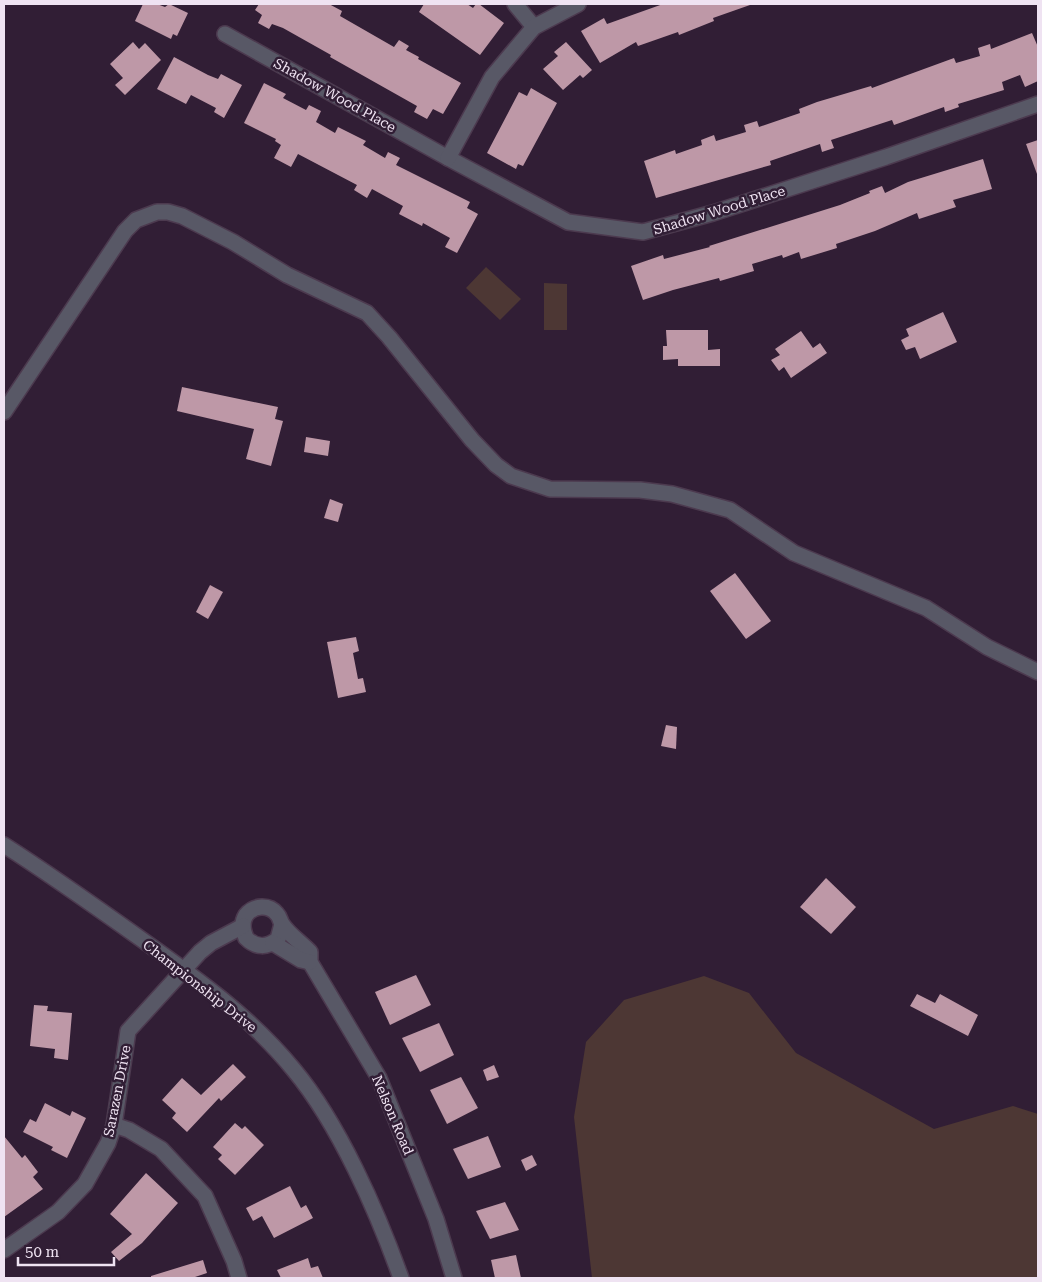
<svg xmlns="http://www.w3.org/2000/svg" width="1042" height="1282" font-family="'Roboto Serif',serif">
  <rect width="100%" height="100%" fill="#311e35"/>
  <g fill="#4d3734">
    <polygon points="486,267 521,299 500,320 466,288"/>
    <polygon points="544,283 567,284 567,330 544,330"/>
    <polygon points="704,976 749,993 796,1053 934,1129 1013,1106 1038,1114 1038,1278 592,1278 574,1117 586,1042 624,1000"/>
  </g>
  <g fill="#be98a7">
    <polygon points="143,4 157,4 165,7 169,4 188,13 177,36 173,34 171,39 135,21"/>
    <polygon points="259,4 329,4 342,11 340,16 394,47 399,40 409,46 406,50 419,57 418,59 461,83 443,114 433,109 427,119 414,112 417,106 330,57 331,55 283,28 272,24 269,29 258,23 262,15 255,10"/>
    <polygon points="424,4 467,4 473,8 476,4 479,4 504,23 480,55 419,12"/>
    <polygon points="663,4 750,5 713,18 714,21 679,35 678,32 638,46 636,42 600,63 581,31 604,18 607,24"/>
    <polygon points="1032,33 1038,47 1038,81 1025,87 1020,75 1002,82 1004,90 958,104 959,107 945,112 944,107 894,125 892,120 831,140 834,148 822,152 820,144 770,161 771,165 656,198 644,161 675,150 676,154 702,145 701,140 714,135 716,141 746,132 744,125 757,121 759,127 800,113 799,109 817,102 871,86 872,88 954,58 956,63 980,56 978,48 990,44 991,49"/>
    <polygon points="133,42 139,49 145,43 161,60 125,95 115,85 123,78 110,64"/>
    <polygon points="566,42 592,70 583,78 580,75 563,90 543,69 558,56 554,52"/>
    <polygon points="174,57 208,75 218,79 221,74 242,85 224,118 214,112 216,108 191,95 186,104 157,89"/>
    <polygon points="264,83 286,94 283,98 306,110 309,105 321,111 316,122 335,133 338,127 366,141 363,145 385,158 388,152 400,158 396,165 470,202 467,208 478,214 457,253 445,247 450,238 423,223 422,226 399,214 403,206 372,189 367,198 354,190 357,185 298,154 291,167 274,158 281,145 275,141 276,139 244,123"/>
    <polygon points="531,88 557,103 523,166 518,164 516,169 487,153 519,92 527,96"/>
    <polygon points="1038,140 1038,174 1037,174 1026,144"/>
    <polygon points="983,159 992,189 953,200 956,207 919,219 917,213 875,231 836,244 837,248 801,259 799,252 783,258 782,255 752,264 754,271 720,281 719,278 673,290 643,300 631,266 663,255 664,259 710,247 709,246 840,205 870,193 869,191 882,186 885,193 908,182"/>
    <polygon points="943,312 957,342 920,359 915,347 906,350 901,340 909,336 906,329"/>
    <polygon points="666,330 708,330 708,350 720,349 720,366 678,366 678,359 663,360 663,346 667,346"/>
    <polygon points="801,331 813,348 820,343 827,353 791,378 784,367 779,371 771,360 780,355 775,349"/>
    <polygon points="182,387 278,407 275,419 283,421 271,466 246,459 254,429 177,411"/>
    <polygon points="306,437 330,441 328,456 304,452"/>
    <polygon points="330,499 343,504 338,522 324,518"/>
    <polygon points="735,573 771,621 746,639 710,591"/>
    <polygon points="210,585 223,592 208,619 196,612"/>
    <polygon points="356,637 359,651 353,653 358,679 363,678 366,692 338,698 327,642"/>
    <polygon points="666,725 677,727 676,749 661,746"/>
    <polygon points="826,878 856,907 831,934 800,907"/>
    <polygon points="416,975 431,1005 390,1025 375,992"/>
    <polygon points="917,994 935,1003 940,994 978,1015 968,1036 910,1006"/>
    <polygon points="34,1005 48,1006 47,1011 72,1013 68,1060 54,1058 55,1049 30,1046"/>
    <polygon points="439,1023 454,1055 420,1072 402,1038"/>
    <polygon points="233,1064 246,1077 221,1101 219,1098 187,1132 172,1118 176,1113 162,1100 182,1078 201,1095"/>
    <polygon points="494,1065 499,1077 487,1081 483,1070"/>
    <polygon points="461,1077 478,1108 447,1124 430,1090"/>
    <polygon points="45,1103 70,1116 72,1111 86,1118 67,1158 51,1150 53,1147 23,1132 30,1119 36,1122"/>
    <polygon points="235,1123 242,1129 245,1126 264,1145 235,1175 218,1159 222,1155 213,1147"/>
    <polygon points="4,1136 22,1158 25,1155 38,1172 33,1177 43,1189 4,1217"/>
    <polygon points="488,1136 501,1167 468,1179 453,1149"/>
    <polygon points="532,1155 537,1165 526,1171 521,1160"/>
    <polygon points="146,1173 178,1203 142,1243 119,1261 111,1252 132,1234 110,1214"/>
    <polygon points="290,1186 301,1208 306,1205 313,1218 274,1238 262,1216 253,1221 246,1208"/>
    <polygon points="505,1202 519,1230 490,1239 476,1211"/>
    <polygon points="516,1255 521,1278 495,1278 491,1260"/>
    <polygon points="308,1258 311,1268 318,1266 323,1278 281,1278 277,1270"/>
    <polygon points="203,1260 207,1273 192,1278 151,1278 151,1276"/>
  </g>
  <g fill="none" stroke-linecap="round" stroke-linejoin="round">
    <defs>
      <g id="minor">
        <polyline points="515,4 534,27"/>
        <polyline points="225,34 448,158 568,222 643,232 713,213 886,157 1038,104"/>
        <polyline points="448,158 492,77 534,27 578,4"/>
        <polyline points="4,412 125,231 136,220 157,212 168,212 182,216 233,242 287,275 367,313 389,337 472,440 496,465 511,476 550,489 640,490 672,494 730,510 794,553 926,608 987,647 1038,672"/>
        <path d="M4 845C51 875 96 907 141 939 196 978 251 1017 294 1070 339 1124 377 1211 401 1278"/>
        <path d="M282 924 278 939C267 948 256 948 246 938 243 930 241 923 246 915 254 905 269 904 277 914 280 917 280 921 282 924 289 935 302 943 310 952V962L379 1078 436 1219 454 1278"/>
        <polyline points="273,943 301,960 310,962"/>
        <polyline points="114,1125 129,1130 161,1149 205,1196 234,1261 239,1278"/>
        <polyline points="4,1250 58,1212 85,1184 108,1143 114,1125 128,1031 200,952 211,943 243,926"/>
      </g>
    </defs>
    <use href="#minor" stroke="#4c3a4f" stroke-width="18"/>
    <use href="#minor" stroke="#585866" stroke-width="15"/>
  </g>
  <g text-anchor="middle" stroke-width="5" stroke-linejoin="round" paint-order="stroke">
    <g font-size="14" fill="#efe3f2" stroke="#311e35">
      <text transform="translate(335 95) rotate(29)" y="5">Shadow Wood Place</text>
      <text transform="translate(719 210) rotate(-17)" y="5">Shadow Wood Place</text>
      <text transform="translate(200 986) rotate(38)" y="5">Championship Drive</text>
      <text transform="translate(117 1091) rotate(-79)" y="5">Sarazen Drive</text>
      <text transform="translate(393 1115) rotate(67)" y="5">Nelson Road</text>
    </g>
  </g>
  <rect width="1042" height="1282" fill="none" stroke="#efe3f2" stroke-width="10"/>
  <path d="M18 1257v8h96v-8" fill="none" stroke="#efe3f2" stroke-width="2.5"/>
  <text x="25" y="1257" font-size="15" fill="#efe3f2" stroke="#311e35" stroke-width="4" paint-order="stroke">50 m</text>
</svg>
